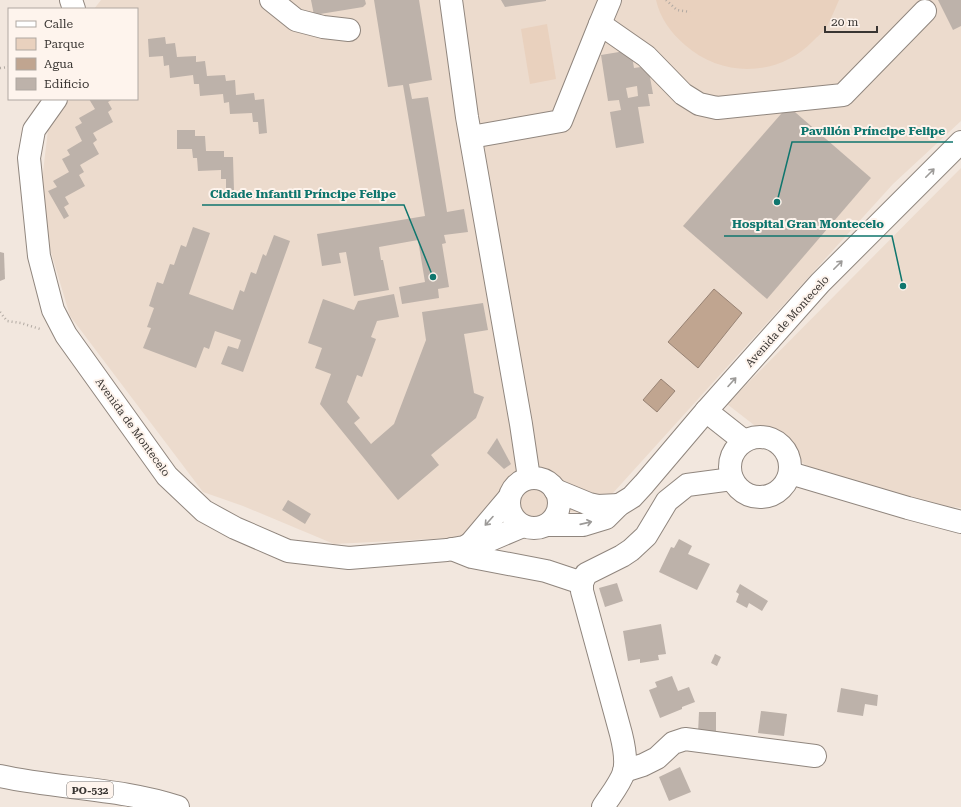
<svg xmlns="http://www.w3.org/2000/svg" width="961" height="807" font-family="'Roboto Serif',serif">
  <rect width="100%" height="100%" fill="#f2e7de"/>
  <g fill="#ecdbcd">
    <polygon points="101,0 961,0 961,121 893,184 594,514 558,511 451,538 334,544 243,506 203,492 70,316 47,239 41,189 48,130 68,99 137,99 137,9 94,9"/>
    <polygon points="961,168 961,508 922,503 808,467 727,404"/>
  </g>
  <g fill="#e9d1be">
    <path d="M656 0H839C835 9 831 19 826 28 823 32 817 37 813 41 779 77 722 78 685 45 671 33 660 18 656 0Z"/>
    <polygon points="547,24 556,79 530,84 521,29"/>
  </g>
  <g fill="#c0a590" stroke="#988374">
    <polygon points="714,289 742,313 698,368 668,342"/>
    <polygon points="661,379 675,391 657,412 643,400"/>
  </g>
  <g fill="#bdb2aa" fill-rule="evenodd">
    <polygon points="311,0 365,0 366,4 363,7 314,15"/>
    <polygon points="374,0 419,0 432,80 409,84 412,99 428,97 447,212 464,209 468,232 444,235 446,243 442,244 449,287 438,289 439,298 402,304 399,287 425,282 418,240 379,247 381,260 383,260 389,290 354,296 346,252 339,253 341,263 322,266 317,234 425,216 403,85 388,87"/>
    <polygon points="501,0 546,0 546,1 505,7"/>
    <polygon points="938,0 961,0 961,26 953,30"/>
    <polygon points="165,37 166,44 175,43 177,57 196,56 196,62 205,61 207,76 225,75 226,81 235,80 236,95 254,93 255,100 264,99 267,133 259,134 258,122 253,122 252,113 230,114 229,102 224,103 223,94 200,96 199,84 194,84 193,75 170,78 169,65 164,66 163,56 149,57 148,39"/>
    <path d="M631 50 634 68 648 66 653 94H648L650 106 638 107 644 143 616 148 610 112 621 110 619 100 608 101 601 55ZM637 86 638 96 628 98 626 88Z"/>
    <polygon points="89,99 113,99 108,102 112,109 108,112 113,122 93,133 97,140 93,143 99,154 80,165 84,172 79,175 85,186 65,197 69,204 64,207 69,216 64,219 48,191 57,187 53,181 69,172 62,159 70,155 67,150 82,141 75,127 82,123 79,118 95,109"/>
    <polygon points="788,106 871,178 767,299 683,226"/>
    <polygon points="177,130 195,130 195,136 205,136 206,151 224,151 224,157 233,157 234,191 226,191 226,179 221,179 221,170 198,171 197,158 193,158 192,149 177,149"/>
    <polygon points="193,227 210,233 189,294 233,310 240,290 244,292 251,272 256,274 263,254 266,256 274,235 290,241 243,372 221,364 228,346 238,349 241,340 215,331 209,349 204,347 196,368 143,348 151,328 147,327 154,308 149,306 157,282 163,284 170,264 174,265 181,245 186,247"/>
    <polygon points="0,252 4,253 5,279 0,281"/>
    <polygon points="394,294 399,317 377,321 371,337 376,339 362,377 357,375 347,402 360,418 354,423 371,444 394,424 426,340 422,312 483,303 488,330 464,334 474,393 484,397 476,418 431,455 439,465 398,500 320,404 331,374 315,368 322,348 308,343 323,299 354,310 358,301"/>
    <polygon points="497,438 511,464 504,469 487,453"/>
    <polygon points="288,500 311,514 305,524 282,510"/>
    <polygon points="679,539 692,546 688,554 710,564 697,590 659,572 671,547 674,548"/>
    <polygon points="617,583 623,601 605,607 599,588"/>
    <polygon points="740,584 768,601 762,611 749,603 747,608 736,602 739,594 736,592"/>
    <polygon points="661,624 666,654 658,655 659,660 640,663 640,659 628,661 623,631"/>
    <polygon points="715,654 721,657 717,666 711,663"/>
    <polygon points="672,676 678,691 689,687 695,702 682,707 682,709 660,718 649,690 657,687 655,682"/>
    <polygon points="841,688 878,695 877,706 865,704 863,716 837,712"/>
    <polygon points="761,711 787,714 784,736 758,733"/>
    <polygon points="699,712 716,712 716,734 698,733"/>
    <polygon points="680,767 691,792 669,801 659,777"/>
  </g>
  <g fill="none" stroke-linecap="round" stroke-linejoin="round">
    <defs>
      <g id="minor">
        <polyline points="71,0 74,9"/>
        <polyline points="271,0 296,20 323,27 349,30"/>
        <polyline points="451,0 467,117 521,424 529,478"/>
        <polyline points="600,24 610,0"/>
        <polyline points="56,99 34,130 29,158 39,256 53,310 66,335 167,476 204,511 235,528 288,551 349,558 447,550 464,547 470,544 490,540 523,526"/>
        <polyline points="471,137 561,121 600,24 646,56 683,94 699,104 717,108 843,95 925,11"/>
        <polyline points="706,411 744,441"/>
        <circle cx="760" cy="467" r="30"/>
        <polyline points="790,473 908,508 961,522"/>
        <circle cx="534" cy="503" r="25"/>
        <polyline points="555,490 589,504 598,506 619,505"/>
        <polyline points="547,525 583,525 606,518 619,505 632,497 644,484 706,411 820,283 961,142"/>
        <polyline points="470,544 508,499"/>
        <polyline points="452,549 472,557 546,571 582,583"/>
        <polyline points="624,771 643,765 657,758 673,743 685,739 815,756"/>
        <path d="M603 807C610 796 620 784 624 772 627 760 624 746 621 734L582 591V583L586 574 622 556 631 550 646 536 667 501 687 485 732 479"/>
      </g>
      <path id="major" d="M0 776C59 789 121 788 178 807"/>
    </defs>
    <use href="#minor" stroke="#90867e" stroke-width="24"/>
    <use href="#major" stroke="#90867e" stroke-width="24"/>
    <g stroke="#b1a9a2" stroke-width="2.5" stroke-dasharray="1 3" stroke-linecap="butt">
      <polyline points="666,0 677,10 690,12"/>
      <polyline points="0,68 9,67"/>
      <polyline points="0,312 7,321 21,323 40,329"/>
    </g>
    <use href="#minor" stroke="#fff" stroke-width="22"/>
    <use href="#major" stroke="#fff" stroke-width="22"/>
  </g>
  <defs><path id="oneway-shaft" d="M-6 0H5M1.5-3L5.5 0L1.5 3" fill="none" stroke-width="1.6" stroke-linecap="round" stroke-linejoin="round"/></defs>
  <g stroke="#9c9a98">
    <use href="#oneway-shaft" transform="translate(930 173) rotate(-45)"/>
    <use href="#oneway-shaft" transform="translate(838 265) rotate(-45)"/>
    <use href="#oneway-shaft" transform="translate(732 382) rotate(-48)"/>
    <use href="#oneway-shaft" transform="translate(489 521) rotate(132)"/>
    <use href="#oneway-shaft" transform="translate(586 523) rotate(-13)"/>
  </g>
  <g text-anchor="middle" stroke-width="4" stroke-linejoin="round" paint-order="stroke">
    <rect fill="#fef4ed" stroke="#746e6a" stroke-width="1" x="67" y="782" width="46" height="16" rx="3"/>
    <g font-size="10" font-weight="bold" fill="#393532">
      <text x="90" y="794">PO-532</text>
    </g>
    <g font-size="11" fill="#393532" stroke="#fef4ed">
      <text transform="translate(787 321) rotate(-48)" y="4">Avenida de Montecelo</text>
      <text transform="translate(133 427) rotate(54)" y="4">Avenida de Montecelo</text>
    </g>
  </g>
  <path fill="none" stroke="#0f766e" stroke-width="1.5" d="M777 202L792 142H953M433 277L404 205H202M903 286L892 236H724"/>
  <g fill="#0f766e" stroke="#fef4ed" stroke-width="1.5">
    <circle cx="777" cy="202" r="4"/>
    <circle cx="433" cy="277" r="4"/>
    <circle cx="903" cy="286" r="4"/>
  </g>
  <g font-size="12" text-anchor="middle" font-weight="bold" fill="#0f766e" stroke="#fef4ed" stroke-width="4" stroke-linejoin="round" paint-order="stroke">
    <text x="873" y="135">Pavillón Príncipe Felipe</text>
    <text x="303" y="198">Cidade Infantil Príncipe Felipe</text>
    <text x="808" y="228">Hospital Gran Montecelo</text>
  </g>
  <rect x="8" y="8" width="130" height="92" fill="#fef4ed" stroke="#afa8a2"/>
  <rect x="16" y="21" width="20" height="6" fill="#ffffff" stroke="#afa8a2"/>
  <text x="44" y="28" font-size="12" fill="#393532">Calle</text>
  <rect x="16" y="38" width="20" height="12" fill="#e9d1be" stroke="#afa8a2"/>
  <text x="44" y="48" font-size="12" fill="#393532">Parque</text>
  <rect x="16" y="58" width="20" height="12" fill="#c0a590" stroke="#afa8a2"/>
  <text x="44" y="68" font-size="12" fill="#393532">Agua</text>
  <rect x="16" y="78" width="20" height="12" fill="#bdb2aa" stroke="#afa8a2"/>
  <text x="44" y="88" font-size="12" fill="#393532">Edificio</text>
  <path d="M825 26v6h52v-6" fill="none" stroke="#393532" stroke-width="2"/>
  <text x="831" y="26" font-size="12" fill="#393532" stroke="#fef4ed" stroke-width="3" paint-order="stroke">20 m</text>
</svg>
